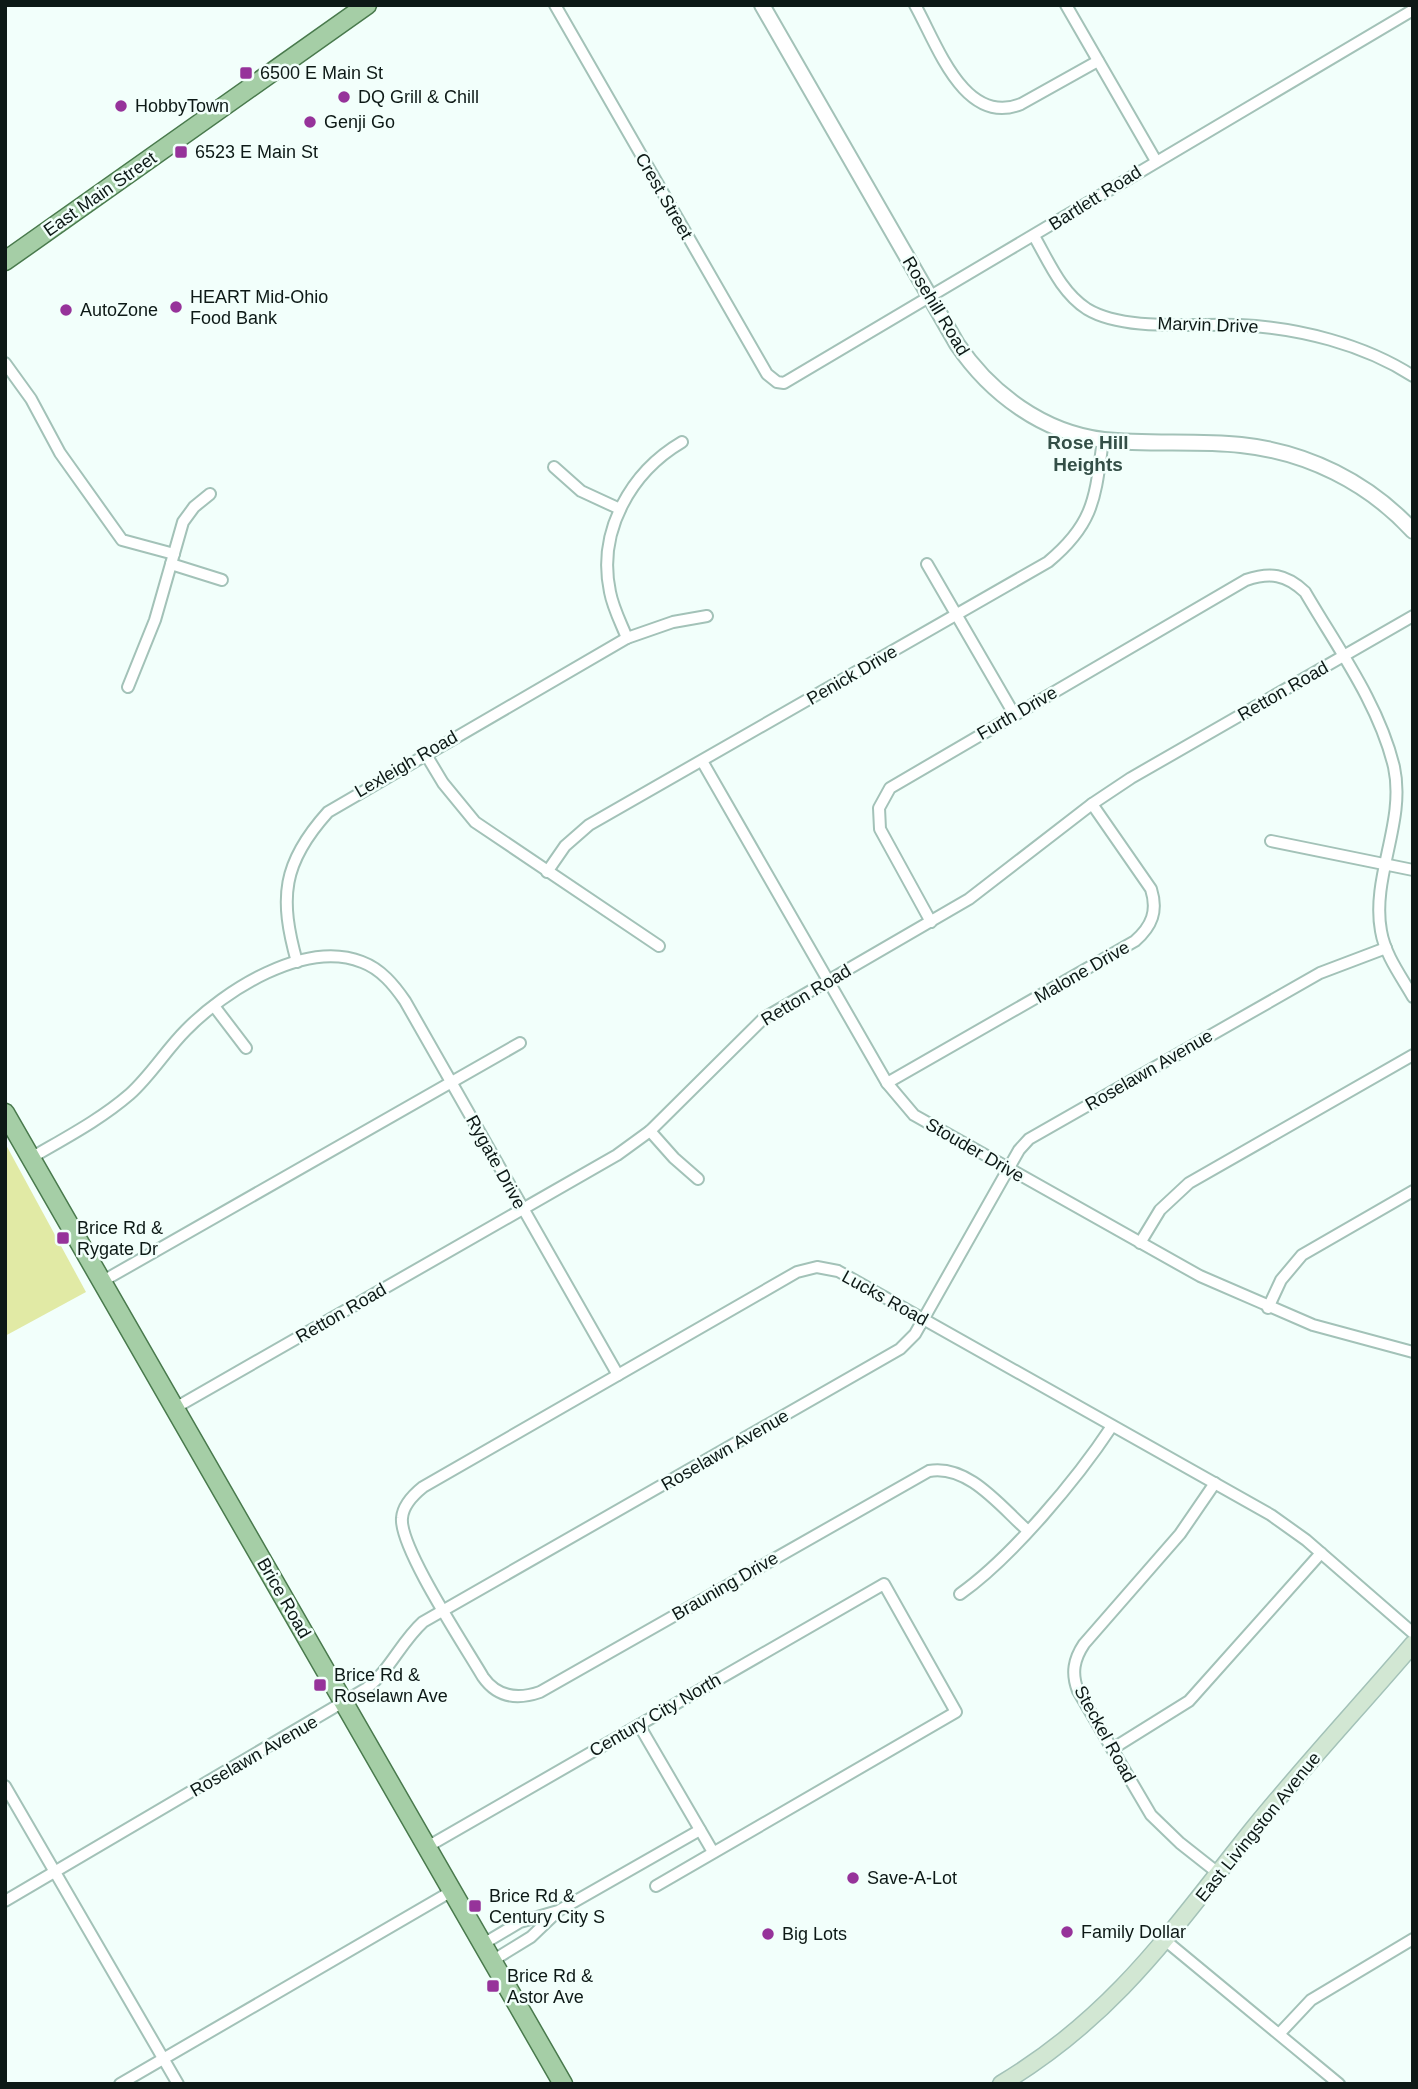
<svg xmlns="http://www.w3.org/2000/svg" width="1418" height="2089" font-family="Helvetica,sans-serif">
  <rect width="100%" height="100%" fill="#f2fffb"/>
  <polygon fill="#e1eaa5" points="5,1143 86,1292 5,1336"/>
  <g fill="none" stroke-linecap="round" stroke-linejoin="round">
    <defs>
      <g id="minor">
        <polyline points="555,5 767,374 777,382 784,383 1413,10"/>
        <path d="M915 5C937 44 964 127 1021 104L1098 61"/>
        <polyline points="1066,5 1156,161"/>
        <path d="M1034 236C1049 262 1061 292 1087 309 1125 332 1196 323 1240 325 1299 328 1363 344 1413 376"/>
        <polyline points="5,363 31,399 60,453 122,540 174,554"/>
        <polyline points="554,467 581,491 620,509"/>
        <polyline points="171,564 222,580"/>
        <polyline points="927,564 1014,714"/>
        <path d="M627 638C621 623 613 608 610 592 597 531 631 472 682 442"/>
        <polyline points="128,687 155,620 183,522 194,507 210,494"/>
        <polyline points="425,753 443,783 475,822 659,946"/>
        <polyline points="702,761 887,1083 914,1115 1200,1276 1313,1325 1413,1352"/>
        <polyline points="1271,841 1413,870"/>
        <path d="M547 872 565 846 589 825 1048 562C1095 523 1095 497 1103 440"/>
        <path d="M931 922 880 829 879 808 890 788 1246 580C1270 572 1286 574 1305 592 1337 647 1379 704 1394 767 1406 822 1371 877 1381 931 1385 955 1401 976 1413 997"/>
        <path d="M297 962C279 898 282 863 328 812L627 638 673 622 707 616"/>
        <polyline points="214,1006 246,1048"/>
        <path d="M887 1083 1135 941C1152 926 1158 911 1151 889L1092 804"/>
        <polyline points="650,1131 674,1158 698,1179"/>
        <path d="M31 1158C65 1138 100 1120 130 1094 151 1075 166 1050 186 1030 224 991 305 939 362 962 381 969 394 985 405 1001L618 1375"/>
        <polyline points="1140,1243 1160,1210 1189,1183 1413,1055"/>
        <polyline points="103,1281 520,1043"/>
        <polyline points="1268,1308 1281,1280 1302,1255 1413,1191"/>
        <polyline points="175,1408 617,1155 650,1131 764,1018 969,899 1092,804 1131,778 1413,616"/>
        <path d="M1215 1483 1180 1534 1084 1644C1074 1659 1071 1673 1078 1691L1151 1815 1180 1843 1218 1873"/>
        <path d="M1027 1530C1000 1506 968 1464 929 1471L540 1692C517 1700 497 1697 483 1677 465 1646 399 1547 402 1518 403 1505 413 1495 423 1487L797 1272 817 1267 838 1271 1271 1515 1306 1540 1413 1633"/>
        <path d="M960 1594C1012 1557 1077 1479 1112 1426"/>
        <polyline points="639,1725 713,1852"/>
        <polyline points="1112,1749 1189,1701 1321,1553"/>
        <polyline points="5,1786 178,2084"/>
        <polyline points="427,1847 884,1584 956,1712 656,1886"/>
        <path d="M5 1901 367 1688C390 1670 401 1642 423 1622L900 1349 915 1334 1019 1150 1029 1139 1320 973 1386 948"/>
        <polyline points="1166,1941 1339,2084"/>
        <polyline points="483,1944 520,1922 558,1911 700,1830"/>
        <polyline points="492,1961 531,1937 556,1913"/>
        <polyline points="1280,2033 1311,2000 1413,1939"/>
        <polyline points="120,2084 452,1891"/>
      </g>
      <path id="tertiary" d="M762 5 957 344C990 393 1043 433 1104 440 1149 445 1196 440 1241 445 1307 452 1368 482 1413 531"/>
      <path id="secondary" d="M1001 2084C1116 2015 1172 1930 1253 1829 1304 1766 1360 1706 1413 1644"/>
      <g id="primary">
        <polyline points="5,261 367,5"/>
        <polyline points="5,1113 563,2084"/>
      </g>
    </defs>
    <use href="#minor" stroke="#a3c2b8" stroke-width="14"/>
    <use href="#tertiary" stroke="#a3c2b8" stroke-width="18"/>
    <use href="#secondary" stroke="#a3c2b8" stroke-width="19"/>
    <use href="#primary" stroke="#497a4d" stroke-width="21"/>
    <use href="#minor" stroke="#fff" stroke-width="10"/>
    <use href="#tertiary" stroke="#fff" stroke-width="14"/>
    <use href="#secondary" stroke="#d2e7d3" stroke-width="16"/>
    <use href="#primary" stroke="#a5cea6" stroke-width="18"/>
  </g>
  <g fill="#96339a" stroke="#f2fffb" stroke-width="2.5">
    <rect x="239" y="66" width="14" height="14" rx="3.5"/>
    <circle cx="344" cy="97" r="7"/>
    <circle cx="121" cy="106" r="7"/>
    <circle cx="310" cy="122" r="7"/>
    <rect x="174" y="145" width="14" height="14" rx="3.5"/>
    <circle cx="176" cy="307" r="7"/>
    <circle cx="66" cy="310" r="7"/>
    <rect x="56" y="1231" width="14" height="14" rx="3.5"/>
    <rect x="313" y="1678" width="14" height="14" rx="3.5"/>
    <circle cx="853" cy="1878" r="7"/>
    <rect x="468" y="1899" width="14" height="14" rx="3.5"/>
    <circle cx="1067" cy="1932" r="7"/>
    <circle cx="768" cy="1934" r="7"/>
    <rect x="486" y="1979" width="14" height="14" rx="3.5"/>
  </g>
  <g text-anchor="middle" stroke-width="5" stroke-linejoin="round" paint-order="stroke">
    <g font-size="18" fill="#0d1916" stroke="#f2fffb" text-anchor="start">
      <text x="260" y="79">6500 E Main St</text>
      <text x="358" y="103">DQ Grill &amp; Chill</text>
      <text x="135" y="112">HobbyTown</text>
      <text x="324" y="128">Genji Go</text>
      <text x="195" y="158">6523 E Main St</text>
      <text x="190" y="303">HEART Mid-Ohio<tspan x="190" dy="21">Food Bank</tspan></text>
      <text x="80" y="316">AutoZone</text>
      <text x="77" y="1234">Brice Rd &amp;<tspan x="77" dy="21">Rygate Dr</tspan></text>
      <text x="334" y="1681">Brice Rd &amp;<tspan x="334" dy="21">Roselawn Ave</tspan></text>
      <text x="867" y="1884">Save-A-Lot</text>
      <text x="489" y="1902">Brice Rd &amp;<tspan x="489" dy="21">Century City S</tspan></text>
      <text x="1081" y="1938">Family Dollar</text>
      <text x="782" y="1940">Big Lots</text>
      <text x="507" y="1982">Brice Rd &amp;<tspan x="507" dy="21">Astor Ave</tspan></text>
    </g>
    <g font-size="18" fill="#0d1916" stroke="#f2fffb">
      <text transform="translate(100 194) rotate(-35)" y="6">East Main Street</text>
      <text transform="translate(664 196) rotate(60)" y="6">Crest Street</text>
      <text transform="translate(1095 198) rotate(-32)" y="6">Bartlett Road</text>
      <text transform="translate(936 306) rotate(59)" y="6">Rosehill Road</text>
      <text transform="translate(1208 325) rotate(2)" y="6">Marvin Drive</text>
      <text transform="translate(852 675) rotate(-30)" y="6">Penick Drive</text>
      <text transform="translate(1283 691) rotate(-30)" y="6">Retton Road</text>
      <text transform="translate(1017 713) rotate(-30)" y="6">Furth Drive</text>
      <text transform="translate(406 764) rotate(-30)" y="6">Lexleigh Road</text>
      <text transform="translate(1082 972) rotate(-30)" y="6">Malone Drive</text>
      <text transform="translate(806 995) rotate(-31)" y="6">Retton Road</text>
      <text transform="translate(1149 1070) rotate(-30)" y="6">Roselawn Avenue</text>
      <text transform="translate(975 1150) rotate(30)" y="6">Stouder Drive</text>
      <text transform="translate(496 1162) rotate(61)" y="6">Rygate Drive</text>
      <text transform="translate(885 1298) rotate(29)" y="6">Lucks Road</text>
      <text transform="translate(341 1313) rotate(-30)" y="6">Retton Road</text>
      <text transform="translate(725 1450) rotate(-30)" y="6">Roselawn Avenue</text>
      <text transform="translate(725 1586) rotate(-30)" y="6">Brauning Drive</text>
      <text transform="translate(284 1598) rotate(60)" y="6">Brice Road</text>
      <text transform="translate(655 1715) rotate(-30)" y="6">Century City North</text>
      <text transform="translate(1105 1734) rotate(61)" y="6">Steckel Road</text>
      <text transform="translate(254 1756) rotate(-30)" y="6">Roselawn Avenue</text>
      <text transform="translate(1258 1827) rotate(-51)" y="6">East Livingston Avenue</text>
    </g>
    <g font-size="19" font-weight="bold" fill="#344f47" stroke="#f2fffb">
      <text x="1088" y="449">Rose Hill<tspan x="1088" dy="22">Heights</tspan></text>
    </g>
  </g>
  <rect width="1418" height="2089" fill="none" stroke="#0d1916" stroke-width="14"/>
</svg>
